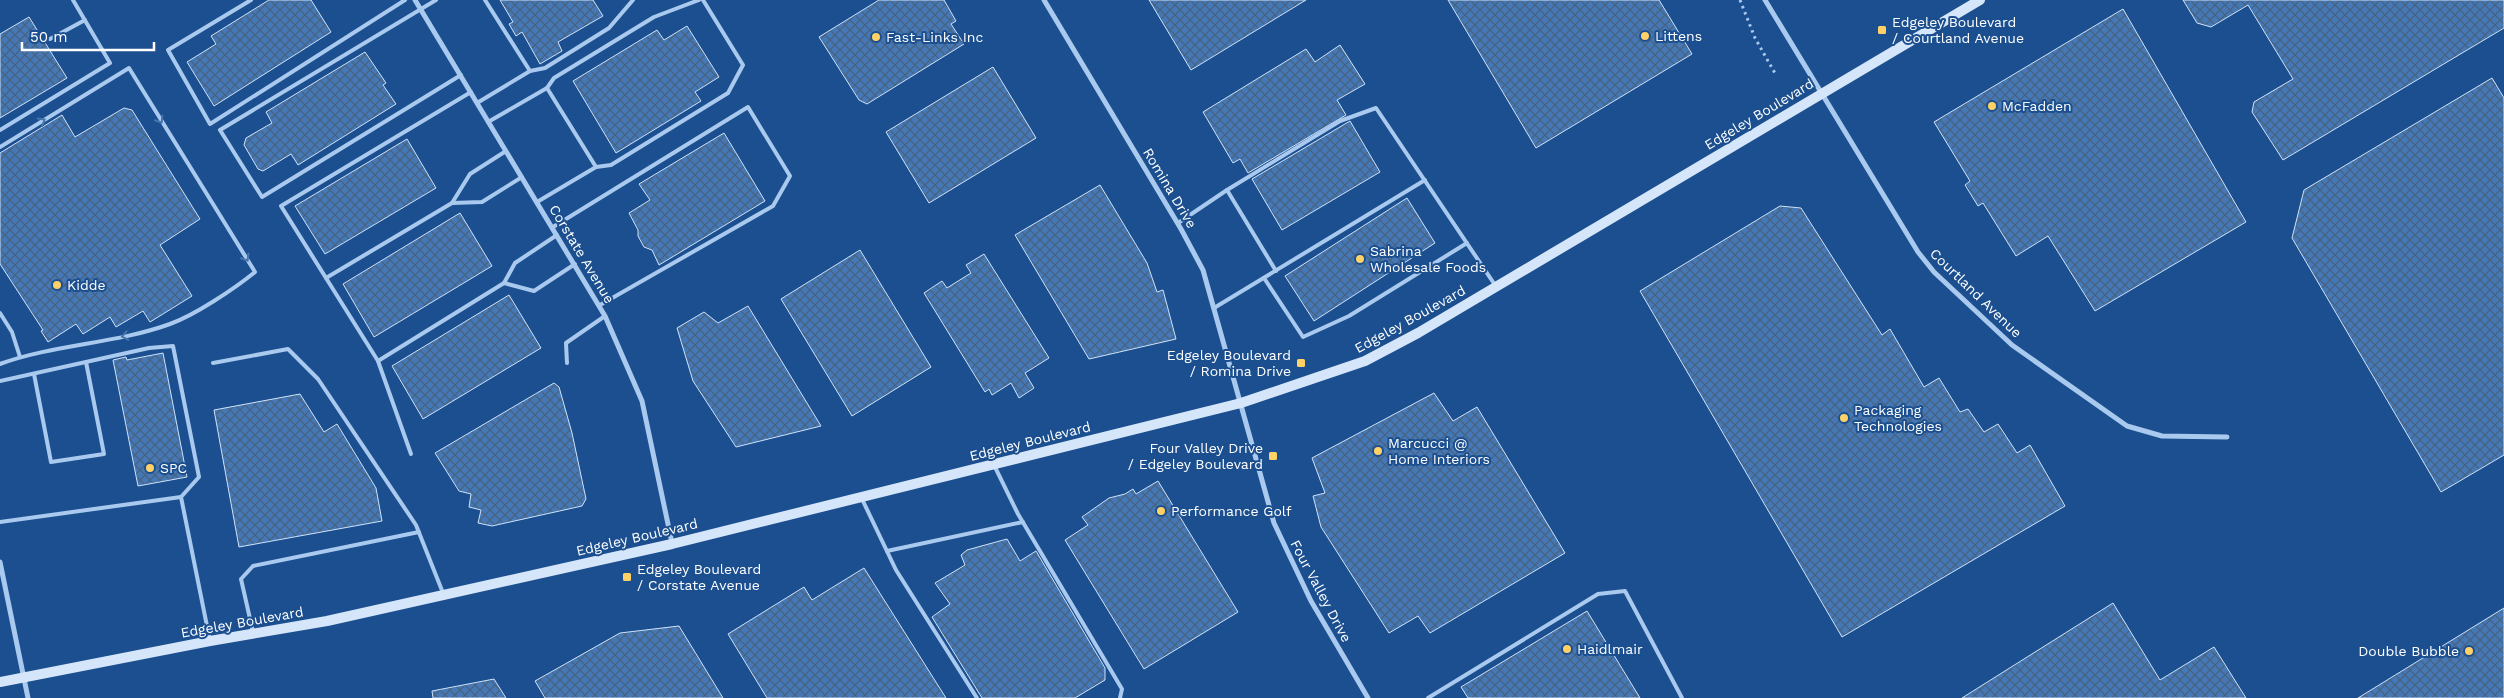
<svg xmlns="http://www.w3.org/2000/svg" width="2504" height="698" font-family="'Work Sans',sans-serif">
  <defs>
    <pattern id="building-cross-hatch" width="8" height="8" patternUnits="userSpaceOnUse" patternTransform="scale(1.25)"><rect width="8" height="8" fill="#4478b7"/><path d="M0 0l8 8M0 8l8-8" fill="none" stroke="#486282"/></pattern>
  </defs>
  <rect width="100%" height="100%" fill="#1b4f8f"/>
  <g fill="url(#building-cross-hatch)" stroke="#cfe3fa">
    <polygon points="269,0 311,0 331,32 214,106 187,62 216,44 211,36"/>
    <polygon points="500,0 593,0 603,16 558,42 562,51 540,64 522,32 516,36 509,24 513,22"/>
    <polygon points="879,0 944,0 956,21 951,24 964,44 867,104 859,100 819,37"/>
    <polygon points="1149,0 1306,0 1191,70"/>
    <polygon points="1448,0 1659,0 1692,54 1536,148"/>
    <polygon points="2183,0 2504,0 2504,28 2283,160 2252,112 2254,102 2293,79 2248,5 2211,27 2197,23"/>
    <polygon points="2123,9 2246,222 2095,311 2048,236 2016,256 1983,203 1978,206 1965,185 1970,181 1934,122"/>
    <polygon points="29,17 67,78 0,118 0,34"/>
    <polygon points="687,26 719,77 695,92 701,101 616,153 573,81 657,30 664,40"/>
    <polygon points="1340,45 1365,84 1337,100 1346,115 1248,173 1240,159 1233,163 1203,112 1306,49 1315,62"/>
    <polygon points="365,52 386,83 383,85 396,104 298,165 291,154 263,171 258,169 244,145 246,138 272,123 266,112"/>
    <polygon points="993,67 1036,138 929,203 886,132"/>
    <polygon points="2492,78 2504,98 2504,455 2441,492 2292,238 2304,190"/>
    <polygon points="124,108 132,110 200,219 160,245 192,296 150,322 143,311 116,327 110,317 83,334 76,324 48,342 41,331 43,330 0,264 0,153 62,115 75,137"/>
    <polygon points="1350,121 1380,172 1282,230 1252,179"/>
    <polygon points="724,133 765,201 659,265 652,250 644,247 638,236 638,230 629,213 650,200 639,184"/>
    <polygon points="407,139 436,188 325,254 295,206"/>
    <polygon points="1100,185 1147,263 1157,292 1163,290 1176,339 1089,359 1015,235"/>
    <polygon points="1407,198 1435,243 1314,321 1285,276"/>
    <polygon points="1780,206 1801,208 1882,335 1890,329 1924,387 1939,378 1960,412 1968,409 1984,432 1998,424 2017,453 2030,445 2065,506 1842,637 1640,291"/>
    <polygon points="460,213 492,266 374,337 343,284"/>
    <polygon points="860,250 931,367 852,416 781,299"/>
    <polygon points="984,254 1049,358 1025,373 1034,388 1019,398 1011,383 992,395 989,389 985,392 924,293 942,281 947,288 971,273 966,265"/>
    <polygon points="509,295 541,348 423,419 392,366"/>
    <polygon points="748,306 821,426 736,447 693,381 677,328 704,312 718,323"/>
    <polygon points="163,353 187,477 138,486 113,360 126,357 127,360"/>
    <polygon points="554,383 559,387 572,433 586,499 582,506 492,526 478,523 481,510 469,507 471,494 459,491 435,453"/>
    <polygon points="1434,393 1453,421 1477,407 1565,553 1430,633 1418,616 1389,633 1321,527 1313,496 1325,493 1312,458"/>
    <polygon points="300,394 324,432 337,424 376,488 382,521 239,547 214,410"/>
    <polygon points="1158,481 1238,612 1144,669 1065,540 1088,525 1082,517 1109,498 1125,494 1133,489 1136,494"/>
    <polygon points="1007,539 1020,561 1036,551 1105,668 1105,680 1075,698 982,698 932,617 950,604 935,583 965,565 961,555 967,550"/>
    <polygon points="864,568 946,698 767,698 728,634 804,587 812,600"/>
    <polygon points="2113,603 2160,680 2214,647 2246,698 1962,698"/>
    <polygon points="2504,608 2504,698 2358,698"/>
    <polygon points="1587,611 1640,698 1468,698 1461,687"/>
    <polygon points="679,626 723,698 545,698 535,681 620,633"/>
    <polygon points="494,679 506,698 433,698 432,691"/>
  </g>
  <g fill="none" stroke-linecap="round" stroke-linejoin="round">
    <polyline stroke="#a9c9ee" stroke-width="3" stroke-dasharray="2.5 4" stroke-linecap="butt" points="1740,0 1755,38 1776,75"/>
    <g stroke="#a9c9ee" stroke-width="4">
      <polyline points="251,0 168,50 210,124 405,0"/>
      <polyline points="436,0 220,130 262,197 461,75"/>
      <polyline points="50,39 85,20"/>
      <polyline points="530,71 545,68 609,28 633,0"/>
      <polyline points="547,88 554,78 654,17 699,0"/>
      <polyline points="471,92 281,206 326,278 452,203 470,174 506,151"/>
      <polyline points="477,103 530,71 485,0"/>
      <polyline points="488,122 547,88 596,167 537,202"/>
      <polyline points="0,130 110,63 73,0"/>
      <path d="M0 147 129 68 255 272C234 289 195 315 170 324 115 344 55 344 0 364"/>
      <polyline points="596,167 611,165 728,93 743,65 703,0"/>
      <polyline points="1227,190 1340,121 1376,108 1495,285"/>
      <polyline points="452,203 482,202 522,177"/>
      <polyline points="1178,223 1227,190 1276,271"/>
      <polyline points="553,227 748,107 790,176 773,206 600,305"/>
      <polyline points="326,278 378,361 504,283 515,263 557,235"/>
      <polyline points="1264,278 1303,337 1349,316 1467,243"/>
      <polyline points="504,283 534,291 575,264"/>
      <polyline points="1214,308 1425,180"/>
      <polyline points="0,313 12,332 20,357"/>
      <polyline points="378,361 411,454"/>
      <polyline points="213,363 288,349 318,379 416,525 443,593"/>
      <polyline points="567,363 566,343 605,316"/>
      <polyline points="34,374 51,462 104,454 86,362"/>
      <polyline points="0,381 149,348 173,346 199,477 181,497 210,641"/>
      <polyline points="994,465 1018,514 1122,689 1120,698"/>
      <polyline points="862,499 896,570 977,698"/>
      <polyline points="0,522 181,497"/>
      <polyline points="887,551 1023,522"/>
      <polyline points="253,632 241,579 253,566 419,532"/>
      <polyline points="1428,698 1598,594 1625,591 1682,698"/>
    </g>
    <g stroke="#a9c9ee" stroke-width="5">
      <polyline points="415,0 605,316 642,401 672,543"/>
      <polyline points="1044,0 1181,229 1203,270 1274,523 1311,601 1368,698"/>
      <polyline points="1765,0 1918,252 1934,272 2012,345 2127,426 2162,436 2227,437"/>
      <polyline points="0,562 28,698"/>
    </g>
    <polyline stroke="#d6e6fa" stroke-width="10" points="0,682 210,641 327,621 672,544 1241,403 1365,361 1418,333 1980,0"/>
  </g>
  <defs><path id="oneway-chevron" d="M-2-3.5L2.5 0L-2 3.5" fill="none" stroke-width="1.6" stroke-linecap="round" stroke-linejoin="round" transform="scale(1.25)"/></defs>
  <g stroke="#4674ac">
    <use href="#oneway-chevron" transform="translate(160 120) rotate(58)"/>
    <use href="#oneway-chevron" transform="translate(42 121) rotate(-31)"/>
    <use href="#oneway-chevron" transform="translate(246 258) rotate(58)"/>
    <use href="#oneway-chevron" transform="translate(125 336) rotate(169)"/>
  </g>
  <g fill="#ffd166" stroke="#1b4f8f" stroke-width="2">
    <rect x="1877" y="25" width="10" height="10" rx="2.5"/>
    <circle cx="1645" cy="36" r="5"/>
    <circle cx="876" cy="37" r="5"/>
    <circle cx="1992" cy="106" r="5"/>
    <circle cx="1360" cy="259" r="5"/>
    <circle cx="57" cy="285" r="5"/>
    <rect x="1296" y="358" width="10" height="10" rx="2.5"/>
    <circle cx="1844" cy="418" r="5"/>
    <circle cx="1378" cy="451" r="5"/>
    <rect x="1268" y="451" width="10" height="10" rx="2.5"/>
    <circle cx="150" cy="468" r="5"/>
    <circle cx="1161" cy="511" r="5"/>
    <rect x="622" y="572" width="10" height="10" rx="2.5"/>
    <circle cx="1567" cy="649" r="5"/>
    <circle cx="2469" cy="651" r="5"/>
  </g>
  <g text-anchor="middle" stroke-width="4" stroke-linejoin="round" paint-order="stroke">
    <g font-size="14" fill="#fff" stroke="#1b4f8f" text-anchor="start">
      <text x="1892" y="27">Edgeley Boulevard<tspan x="1892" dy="16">/ Courtland Avenue</tspan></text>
      <text x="1655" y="41">Littens</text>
      <text x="886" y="42">Fast-Links Inc</text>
      <text x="2002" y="111">McFadden</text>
      <text x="1370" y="256">Sabrina<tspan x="1370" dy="16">Wholesale Foods</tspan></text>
      <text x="67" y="290">Kidde</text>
      <text x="1291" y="360" text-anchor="end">Edgeley Boulevard<tspan x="1291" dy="16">/ Romina Drive</tspan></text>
      <text x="1854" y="415">Packaging<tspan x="1854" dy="16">Technologies</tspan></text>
      <text x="1388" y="448">Marcucci @<tspan x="1388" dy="16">Home Interiors</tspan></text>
      <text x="1263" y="453" text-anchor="end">Four Valley Drive<tspan x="1263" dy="16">/ Edgeley Boulevard</tspan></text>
      <text x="160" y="473">SPC</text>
      <text x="1171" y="516">Performance Golf</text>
      <text x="637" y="574">Edgeley Boulevard<tspan x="637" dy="16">/ Corstate Avenue</tspan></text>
      <text x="1577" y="654">Haidlmair</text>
      <text x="2459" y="656" text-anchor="end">Double Bubble</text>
    </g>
    <g font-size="14" fill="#fff" stroke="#1b4f8f">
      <text transform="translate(1759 114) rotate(-31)" y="5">Edgeley Boulevard</text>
      <text transform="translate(1170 188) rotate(59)" y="5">Romina Drive</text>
      <text transform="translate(582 254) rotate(59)" y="5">Corstate Avenue</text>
      <text transform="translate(1976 293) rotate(44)" y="5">Courtland Avenue</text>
      <text transform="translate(1410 319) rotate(-29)" y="5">Edgeley Boulevard</text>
      <text transform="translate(1030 441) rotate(-14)" y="5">Edgeley Boulevard</text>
      <text transform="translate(637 537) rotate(-13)" y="5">Edgeley Boulevard</text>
      <text transform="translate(1321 591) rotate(62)" y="5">Four Valley Drive</text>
      <text transform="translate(242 622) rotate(-10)" y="5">Edgeley Boulevard</text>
    </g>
  </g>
  <path d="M22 42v8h132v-8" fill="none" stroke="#ffffff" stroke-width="2.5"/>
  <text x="30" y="42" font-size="15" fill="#ffffff" stroke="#1b4f8f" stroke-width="4" paint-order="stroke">50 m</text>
</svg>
